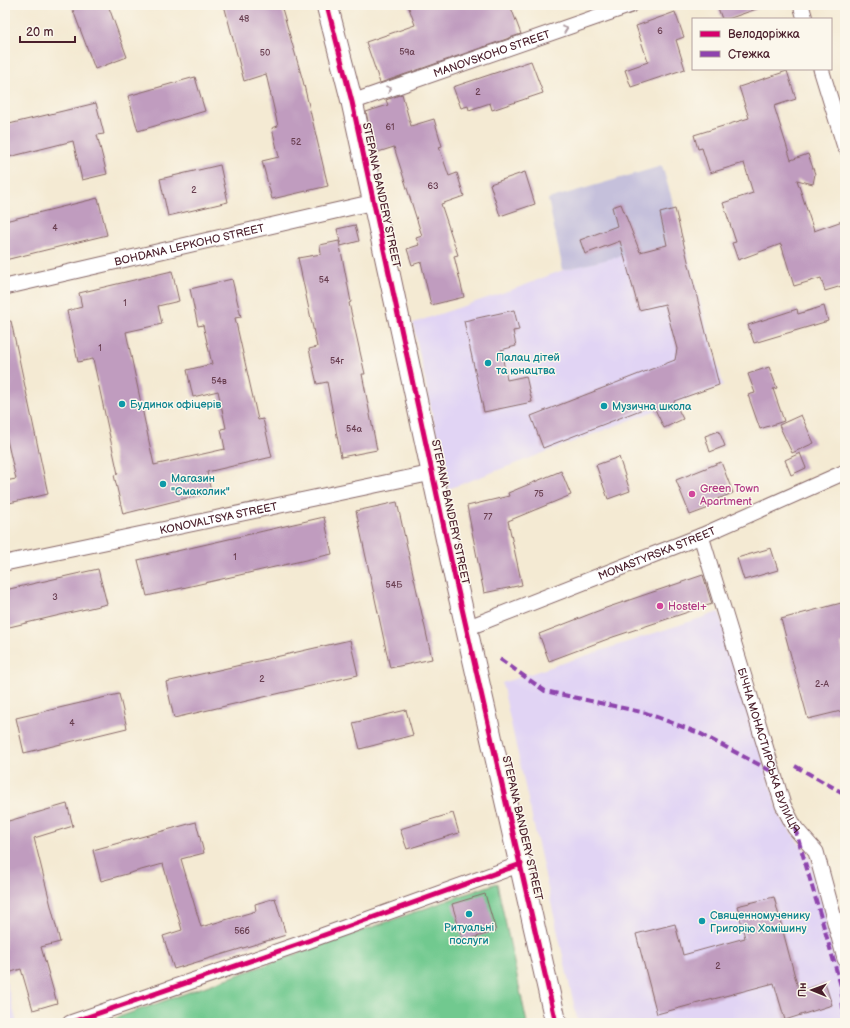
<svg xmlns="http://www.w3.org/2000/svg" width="850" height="1028" font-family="'Balsamiq Sans',sans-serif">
  <rect width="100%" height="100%" fill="#fbf7ec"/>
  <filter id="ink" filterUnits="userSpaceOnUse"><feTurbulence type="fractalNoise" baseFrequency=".025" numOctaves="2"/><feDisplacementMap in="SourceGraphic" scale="8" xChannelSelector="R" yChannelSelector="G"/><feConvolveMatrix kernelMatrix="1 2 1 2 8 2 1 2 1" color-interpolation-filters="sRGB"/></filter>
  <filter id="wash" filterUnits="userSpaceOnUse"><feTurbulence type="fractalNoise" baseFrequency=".012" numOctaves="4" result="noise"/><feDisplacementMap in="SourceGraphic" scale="16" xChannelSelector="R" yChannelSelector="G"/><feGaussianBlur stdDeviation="0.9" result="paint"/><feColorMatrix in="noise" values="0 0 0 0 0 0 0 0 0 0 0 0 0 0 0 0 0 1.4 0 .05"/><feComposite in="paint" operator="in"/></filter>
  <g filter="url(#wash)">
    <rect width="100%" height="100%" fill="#f4ead3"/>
    <g fill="#e1d4f4">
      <polygon points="675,209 723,385 448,489 413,323 517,288 563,270 667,244 660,213"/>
      <polygon points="719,612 780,817 811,859 845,982 845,1023 578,1023 502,683"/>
      <polygon points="5,977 17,1023 5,1023"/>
    </g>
    <polygon fill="#c5c0db" points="662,166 675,209 660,213 667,245 563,270 548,199"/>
    <polygon fill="#71c98f" stroke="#5e745d" points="497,883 527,1023 102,1023"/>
    <g id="blocks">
      <g fill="#c09cbf">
        <polygon points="71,5 108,5 127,57 95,69"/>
        <polygon points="224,5 281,5 303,81 328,186 272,199 262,161 279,157 272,128 278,126 266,74 244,81"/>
        <polygon points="408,5 510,5 521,34 380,83 366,42 415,25"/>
        <polygon points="717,5 762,5 762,7 728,19 722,19"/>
        <polygon points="675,12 684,37 676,40 685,69 631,87 625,70 648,62 636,26"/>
        <polygon points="531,61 543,93 492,110 490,103 469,110 468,106 461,108 453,87"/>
        <polygon points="787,71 796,99 774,106 791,160 808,154 815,174 813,184 797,180 814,231 845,220 845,285 825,291 821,278 794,286 781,244 738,260 732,243 736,242 723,203 753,193 744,163 710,173 702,148 698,149 694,135 749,118 739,87"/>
        <polygon points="195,77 205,111 138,131 128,96"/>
        <polygon points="402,94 411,126 434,119 442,146 439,147 449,176 457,173 464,196 441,204 458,255 454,256 464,297 431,305 421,262 412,265 407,249 419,245 416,238 422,236 394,147 375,153 366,112 388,105 386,100"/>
        <polygon points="96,103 104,134 97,135 107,174 82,180 73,141 5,158 5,125"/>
        <polygon points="220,165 228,202 168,216 160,179"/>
        <polygon points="525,172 535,204 500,216 490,184"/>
        <polygon points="98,198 107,235 5,260 5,221"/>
        <polygon points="621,204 640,252 667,245 660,213 675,209 719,385 674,401 683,419 664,428 653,405 543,448 531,416 675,360 677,349 665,304 639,310 620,241 585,254 580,240 617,226 612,207"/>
        <polygon points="355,225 359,241 341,246 337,229"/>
        <polygon points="339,241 351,302 349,303 365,374 362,374 377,450 341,457 327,382 317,384 309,349 317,347 298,258 321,254 320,245"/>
        <polygon points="172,271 179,301 158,306 162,324 126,332 154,465 225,449 221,429 226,428 218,391 193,397 187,370 212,364 203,325 198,326 190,289 232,279 241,317 235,318 258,420 263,419 272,457 207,472 211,492 123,514 114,475 118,474 93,359 78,362 67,311 82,307 79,293"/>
        <polygon points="824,306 828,321 754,343 748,325 797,309 798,314"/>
        <polygon points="514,310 519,330 513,331 516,346 501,350 507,380 526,376 532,402 484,412 464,321"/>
        <polygon points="11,321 48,494 5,504 5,481 16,479 5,431 5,322"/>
        <polygon points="769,367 777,388 773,389 784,421 760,429 748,395 755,393 748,374"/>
        <polygon points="801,415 814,443 792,453 779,425"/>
        <polygon points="719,431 725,446 710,452 705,436"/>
        <polygon points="800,453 806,468 791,475 785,460"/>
        <polygon points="619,457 630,491 608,499 596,465"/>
        <polygon points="721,462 733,493 707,503 709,508 690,515 676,480"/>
        <polygon points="561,471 571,495 508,521 522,585 484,593 467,506 509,496 508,493"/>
        <polygon points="397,502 432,659 390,668 356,511"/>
        <polygon points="324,517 332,554 147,596 138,560"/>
        <polygon points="771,548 778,570 744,580 737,558"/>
        <polygon points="98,569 107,604 5,628 5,590"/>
        <polygon points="703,575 712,604 613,637 549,661 539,634 603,609"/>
        <polygon points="845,602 845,643 841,644 845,658 845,710 808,719 781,619"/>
        <polygon points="350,640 358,675 174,718 166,682"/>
        <polygon points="119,694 127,728 24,753 16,718"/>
        <polygon points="406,710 413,735 360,749 353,723"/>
        <polygon points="67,804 73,826 34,838 60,942 41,947 57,1003 33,1010 21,969 5,974 5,822"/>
        <polygon points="453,813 459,833 407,849 400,829"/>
        <polygon points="196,822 204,853 181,859 201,927 256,911 255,904 275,898 286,935 174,969 163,936 182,930 163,864 101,881 93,850"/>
        <polygon points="485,894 496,931 463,941 452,904"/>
        <polygon points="774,897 799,992 825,983 832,1005 785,1020 774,983 657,1014 636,934 675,924 683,955 745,938 737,906"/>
      </g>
    </g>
  </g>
  <g filter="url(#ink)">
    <use href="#blocks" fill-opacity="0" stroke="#866666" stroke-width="1"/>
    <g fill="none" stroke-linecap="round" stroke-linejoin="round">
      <defs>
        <g id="street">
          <polyline points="801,5 805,19"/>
          <polyline points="821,69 845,147"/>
          <path id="s1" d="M352 102 631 5"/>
          <path id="s2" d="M5 287 374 202"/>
          <path id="s3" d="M701 536 783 805 795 828 816 852 845 959"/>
          <path id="s4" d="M5 563 432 473"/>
          <path id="s5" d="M467 628 701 536 845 472"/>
          <polyline points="70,1023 302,943 521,864"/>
        </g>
        <polyline id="secondary" points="327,5 352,102 453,569 556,1023"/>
      </defs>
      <use href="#street" stroke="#866666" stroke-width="17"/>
      <use href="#secondary" stroke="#866666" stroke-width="23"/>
      <use href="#street" stroke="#fff" stroke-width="15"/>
      <use href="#secondary" stroke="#fff" stroke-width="21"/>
      <g stroke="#8e44ad" stroke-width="4" stroke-dasharray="8 4" stroke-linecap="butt">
        <polyline points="500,659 545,691 646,713 699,733 773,772"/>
        <polyline points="795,766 845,794"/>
        <polyline points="795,828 841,986 844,1019 842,1023"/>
      </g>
      <defs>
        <g id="cycleway">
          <polyline points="327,5 352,102 453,569 556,1023"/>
          <polyline points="70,1023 302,943 521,864"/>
        </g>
      </defs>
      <use href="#cycleway" stroke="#fbf7ec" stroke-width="8"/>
      <use href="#cycleway" stroke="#d6006c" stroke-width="5"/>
    </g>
    <defs><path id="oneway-chevron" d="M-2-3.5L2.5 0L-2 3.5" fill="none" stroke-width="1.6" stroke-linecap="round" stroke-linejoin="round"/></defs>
    <g stroke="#ae9aa0">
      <use href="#oneway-chevron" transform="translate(565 29) rotate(-19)"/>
      <use href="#oneway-chevron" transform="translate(389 89) rotate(-19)"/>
    </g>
  </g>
  <g fill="#0f9aa8" stroke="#fbf7ec" stroke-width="1.5">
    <circle cx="488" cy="363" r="4"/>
    <circle cx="122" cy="404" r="4"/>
    <circle cx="604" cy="406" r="4"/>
    <circle cx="163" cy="484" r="4"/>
    <circle cx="469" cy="914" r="4"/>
    <circle cx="702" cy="921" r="4"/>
  </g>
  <g fill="#d1479c" stroke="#fbf7ec" stroke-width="1.5">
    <circle cx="692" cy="494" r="4"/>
    <circle cx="660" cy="606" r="4"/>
  </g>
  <g text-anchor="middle" stroke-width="3" stroke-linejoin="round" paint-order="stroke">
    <g font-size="9" fill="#683e50">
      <text x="244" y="22">48</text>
      <text x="660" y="34">6</text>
      <text x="407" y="55">59а</text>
      <text x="265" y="56">50</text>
      <text x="478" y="95">2</text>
      <text x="390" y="130">61</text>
      <text x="296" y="145">52</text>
      <text x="433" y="189">63</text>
      <text x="194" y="193">2</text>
      <text x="55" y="231">4</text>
      <text x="324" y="283">54</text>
      <text x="125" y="306">1</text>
      <text x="100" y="351">1</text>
      <text x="337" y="364">54г</text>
      <text x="219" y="384">54в</text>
      <text x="354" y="432">54а</text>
      <text x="539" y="497">75</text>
      <text x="488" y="520">77</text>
      <text x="235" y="560">1</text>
      <text x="394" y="588">54Б</text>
      <text x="55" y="600">3</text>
      <text x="262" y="682">2</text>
      <text x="822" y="687">2-А</text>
      <text x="72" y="726">4</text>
      <text x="242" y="934">56б</text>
      <text x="718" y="969">2</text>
    </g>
    <g font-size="11" fill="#4a1f2b" stroke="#fbf7ec">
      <text dy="4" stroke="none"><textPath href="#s1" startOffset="148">MANOVSKOHO STREET</textPath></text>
      <text transform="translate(382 195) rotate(78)" y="4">STEPANA BANDERY STREET</text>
      <text dy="4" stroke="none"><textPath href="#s2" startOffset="189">BOHDANA LEPKOHO STREET</textPath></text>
      <text transform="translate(451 512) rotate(78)" y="4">STEPANA BANDERY STREET</text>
      <text dy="4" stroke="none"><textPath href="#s4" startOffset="218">KONOVALTSYA STREET</textPath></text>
      <text dy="4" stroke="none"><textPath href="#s5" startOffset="204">MONASTYRSKA STREET</textPath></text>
      <text dy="4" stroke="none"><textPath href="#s3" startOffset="225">БІЧНА МОНАСТИРСЬКА ВУЛИЦЯ</textPath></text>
      <text transform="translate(523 828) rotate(77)" y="4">STEPANA BANDERY STREET</text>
    </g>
    <g font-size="11" fill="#0d838f" stroke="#fbf7ec" text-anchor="start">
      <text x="496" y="361">Палац дітей<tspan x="496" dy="13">та юнацтва</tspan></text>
      <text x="130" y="408">Будинок офіцерів</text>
      <text x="612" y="410">Музична школа</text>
      <text x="171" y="482">Магазин<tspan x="171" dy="13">"Смаколик"</tspan></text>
      <text x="710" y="919">Священномученику<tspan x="710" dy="13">Григорію Хомішину</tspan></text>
      <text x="469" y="931" text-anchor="middle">Ритуальні<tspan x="469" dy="13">послуги</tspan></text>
    </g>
    <g font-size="11" fill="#b23c85" stroke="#fbf7ec" text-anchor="start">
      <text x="700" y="492">Green Town<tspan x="700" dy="13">Apartment</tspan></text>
      <text x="668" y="610">Hostel+</text>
    </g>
  </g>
  <rect width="850" height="1028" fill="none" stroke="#fbf7ec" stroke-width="20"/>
  <rect x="692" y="18" width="140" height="52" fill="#fbf7ec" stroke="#b4a19f"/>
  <rect x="700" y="31" width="20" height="6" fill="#d6006c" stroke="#b4a19f"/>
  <text x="728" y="38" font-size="12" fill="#4a1f2b">Велодоріжка</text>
  <rect x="700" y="51" width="20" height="6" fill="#8e44ad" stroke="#b4a19f"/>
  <text x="728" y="58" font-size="12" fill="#4a1f2b">Стежка</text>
  <g transform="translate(812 990) rotate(271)" stroke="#fbf7ec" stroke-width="3" paint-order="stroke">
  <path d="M0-3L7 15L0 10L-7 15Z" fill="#4a1f2b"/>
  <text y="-6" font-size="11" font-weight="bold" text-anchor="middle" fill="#4a1f2b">Пн</text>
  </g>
  <path d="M20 36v6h55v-6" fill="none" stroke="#4a1f2b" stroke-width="2"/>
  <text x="26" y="36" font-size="12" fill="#4a1f2b" stroke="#fbf7ec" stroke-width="3" paint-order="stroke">20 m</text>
</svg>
